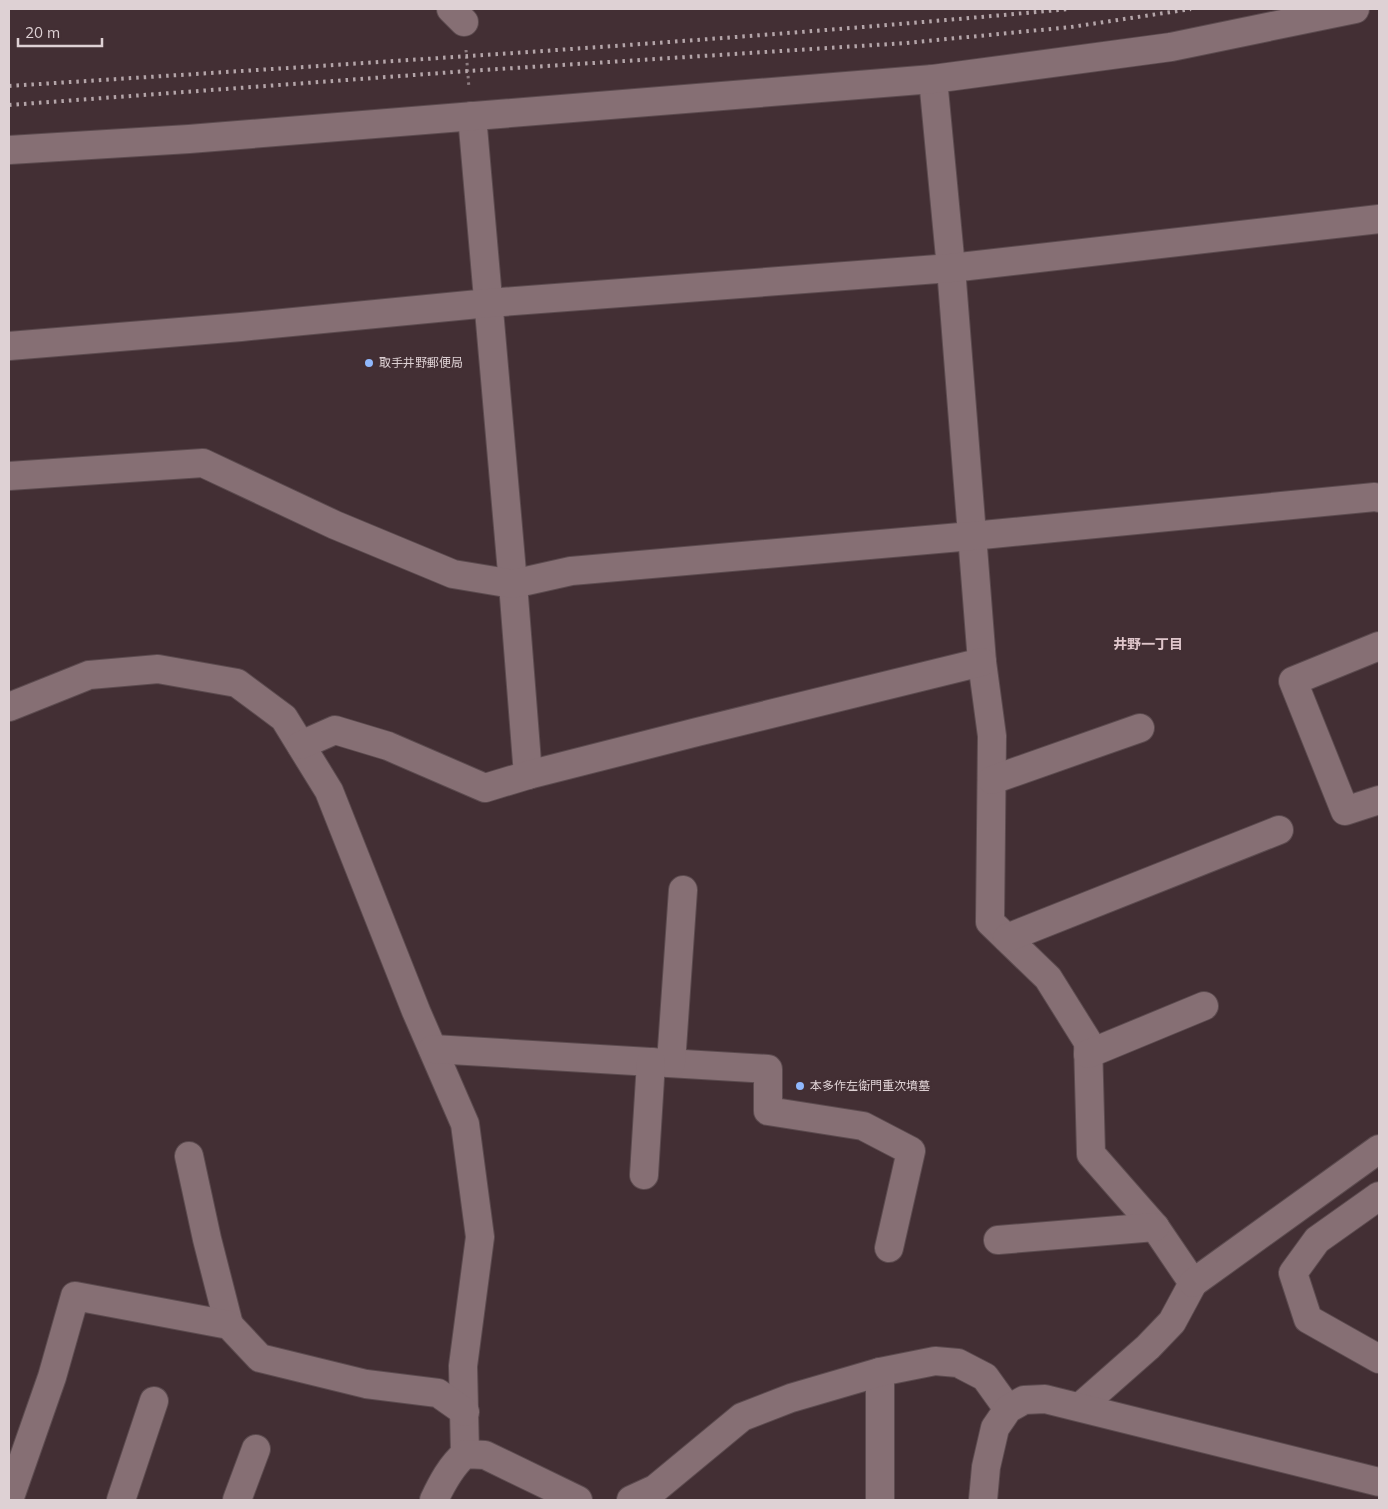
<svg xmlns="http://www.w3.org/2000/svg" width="1388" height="1509" font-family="Mulish,'Noto Sans JP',sans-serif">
  <rect width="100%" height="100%" fill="#432f34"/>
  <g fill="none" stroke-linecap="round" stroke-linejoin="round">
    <defs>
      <g id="minor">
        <polyline points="451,9 464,22"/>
        <polyline points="933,79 951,268 982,662 992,736 990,922 1048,978 1088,1042 1091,1154 1155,1227 1193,1283 1172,1322 1148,1347 1080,1407"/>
        <polyline points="472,116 513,584 528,775"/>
        <polyline points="9,150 189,139 933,79 1171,47 1355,9"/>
        <polyline points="9,346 241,327 489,303 951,268 1379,219"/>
        <polyline points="9,476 203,463 335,525 453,574 513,584 571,571 972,536 1375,497 1379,498"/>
        <polyline points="1379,646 1293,681 1345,811 1379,800"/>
        <polyline points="9,707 89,675 158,669 237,683 284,718 329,791 416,1011 465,1124 480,1237 463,1366 465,1454"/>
        <polyline points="301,745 335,730 388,746 485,788 528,775 697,732 982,662"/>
        <polyline points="992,780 1140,728"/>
        <polyline points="1007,938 1279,830"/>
        <polyline points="433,1049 768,1069 768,1111 863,1126 911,1151 889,1248"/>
        <polyline points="1088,1054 1204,1006"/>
        <polyline points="671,1063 683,890"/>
        <polyline points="189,1156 207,1239 229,1325"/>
        <polyline points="644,1175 651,1062"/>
        <polyline points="1379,1196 1317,1240 1293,1273 1308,1319 1379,1359"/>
        <polyline points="998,1240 1155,1227"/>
        <polyline points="1193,1283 1379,1149"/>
        <polyline points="880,1372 880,1500"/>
        <polyline points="9,1500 52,1377 75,1296 229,1325 260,1358 366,1384 438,1393 465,1412"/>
        <polyline points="121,1500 154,1401"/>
        <polyline points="237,1500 256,1449"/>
        <path d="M434 1500C442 1483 451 1466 465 1454L485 1455 578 1500"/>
        <polyline points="631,1500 655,1489 742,1417 791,1398 880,1372 935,1361 958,1363 985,1377 1008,1409"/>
        <polyline points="983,1500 986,1467 995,1428 1008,1409 1024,1400 1045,1399 1379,1482"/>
      </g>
    </defs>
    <use href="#minor" stroke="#5c4b4f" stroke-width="30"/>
    <polyline stroke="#8c7c80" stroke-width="3" stroke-dasharray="2.5 4" stroke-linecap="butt" points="466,50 469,88"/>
    <use href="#minor" stroke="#866f74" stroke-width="28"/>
    <g stroke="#b4a5a9" stroke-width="4" stroke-dasharray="2.5 5" stroke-linecap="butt">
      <path d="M9 86C362 63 716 42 1069 9"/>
      <polyline points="9,105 468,71 906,43 1071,27 1191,9"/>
    </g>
  </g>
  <g fill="#90b8fd" stroke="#432f34" stroke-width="2">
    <circle cx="369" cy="363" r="5"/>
    <circle cx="800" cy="1086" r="5"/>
  </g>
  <g text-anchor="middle" stroke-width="4.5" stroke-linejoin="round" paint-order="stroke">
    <g font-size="12" fill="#ded1d4" stroke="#432f34" text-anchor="start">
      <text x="379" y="367">取手井野郵便局</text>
      <text x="810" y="1090">本多作左衛門重次墳墓</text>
    </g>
    <g font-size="14" font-weight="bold" fill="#dfc6cb" stroke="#432f34">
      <text x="1148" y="649">井野一丁目</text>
    </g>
  </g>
  <rect width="1388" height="1509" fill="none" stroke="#ded1d4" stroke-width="20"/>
  <path d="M18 38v8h84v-8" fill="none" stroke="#ded1d4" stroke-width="2.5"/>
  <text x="25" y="38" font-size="15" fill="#ded1d4" stroke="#432f34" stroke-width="4" paint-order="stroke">20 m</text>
</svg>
